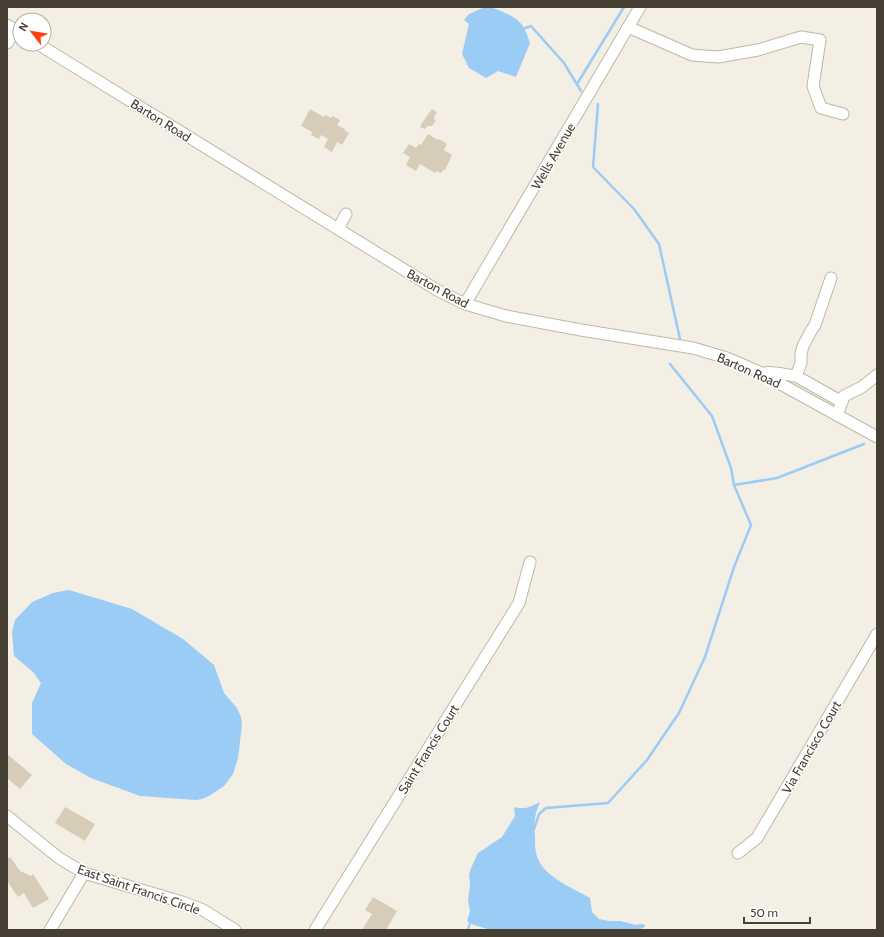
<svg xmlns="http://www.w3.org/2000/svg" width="884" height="937" font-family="Cabin,sans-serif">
  <rect width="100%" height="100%" fill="#f3efe4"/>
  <g fill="#9bccf5">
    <path d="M485 7C492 7 497 9 503 12 521 20 524 25 530 43L516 77 498 71 486 78 469 68 462 54 469 24 464 20 469 14Z"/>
    <polygon points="69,590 132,609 183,639 214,665 224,693 237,708 241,717 242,725 238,758 233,774 224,786 209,796 202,799 196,800 140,796 91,778 66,764 32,734 32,703 41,683 33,672 14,656 12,632 15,620 32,602 53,593"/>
    <path d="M540 802C534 817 534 821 535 838 535 843 535 848 536 853 541 876 571 887 590 898L592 912 599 919 609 921H620L636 925 642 924 645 925V927L638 930H491L474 925 467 921 470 911 468 901 470 885 469 875 471 868 478 853 502 837 515 816 514 807C525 810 530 807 540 802Z"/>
  </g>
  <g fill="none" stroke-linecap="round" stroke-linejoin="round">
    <g stroke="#9bccf5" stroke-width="2.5">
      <polyline points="525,28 531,26 564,63 581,91"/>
      <polyline points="577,84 624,7"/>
      <polyline points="598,104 593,167 634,209 659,244 680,339"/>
      <polyline points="734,485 777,478 864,444"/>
      <polyline points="534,829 539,814 546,808 608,803 647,760 679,713 705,657 734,567 751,525 734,485 731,468 712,416 670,364"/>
      <polyline points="468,930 470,923"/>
    </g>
  </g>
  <g fill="#d6ccb8">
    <polygon points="310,109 324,117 326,115 331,118 332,116 340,120 337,125 345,129 344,130 349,133 342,145 337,142 332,152 324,147 328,139 321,135 319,139 311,135 312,132 301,126"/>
    <polygon points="432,109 437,112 434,117 434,119 436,120 432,126 427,126 425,129 420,127 422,123"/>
    <polygon points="428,134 438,140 439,139 447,144 444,150 452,155 445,170 443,170 441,173 437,171 435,173 420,164 416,171 406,165 410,157 403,153 409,144 416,148 419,144 421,145"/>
    <polygon points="7,754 32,775 20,789 7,778"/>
    <polygon points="65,807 95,824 85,841 55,823"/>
    <polygon points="10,857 20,871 31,876 33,874 49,899 33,908 24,893 18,897 7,881 7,859"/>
    <polygon points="373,897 397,911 386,930 362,930 372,914 365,910"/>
  </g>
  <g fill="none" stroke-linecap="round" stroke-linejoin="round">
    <defs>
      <g id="minor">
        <polyline points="7,25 20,33"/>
        <polyline points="628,27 692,55 718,57 758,50 801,37 820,40 813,86 821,108 843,114"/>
        <polyline points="7,43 15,30"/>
        <polyline points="38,44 437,290 465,304 506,316 581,330 693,348 727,358 757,371 877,437"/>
        <polyline points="338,229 346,214"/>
        <polyline points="465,304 640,7"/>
        <path d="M764 373C771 371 787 375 796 376L801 363V354L803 346 811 331 815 325 831 278"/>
        <polyline points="796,376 842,402"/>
        <polyline points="837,415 844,396 862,387 877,375"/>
        <polyline points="7,816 59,858 84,873 182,902 203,910 235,930"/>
        <polyline points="738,853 757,838 877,634"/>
        <polyline points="50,930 84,873"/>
        <polyline points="315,930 519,603 530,562"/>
      </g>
    </defs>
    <use href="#minor" stroke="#bfb8a6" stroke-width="13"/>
    <use href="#minor" stroke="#fff" stroke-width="11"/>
  </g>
  <g text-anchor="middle" stroke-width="3" stroke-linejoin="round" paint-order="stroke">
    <g font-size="13" fill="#463f33" stroke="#fff">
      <text transform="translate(161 120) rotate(32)" y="5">Barton Road</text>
      <text transform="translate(553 156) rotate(-60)" y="5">Wells Avenue</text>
      <text transform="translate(438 288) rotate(28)" y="5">Barton Road</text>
      <text transform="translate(749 370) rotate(24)" y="5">Barton Road</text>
      <text transform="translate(811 747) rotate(-60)" y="5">Via Francisco Court</text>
      <text transform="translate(428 749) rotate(-58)" y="5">Saint Francis Court</text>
      <text transform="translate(139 889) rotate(19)" y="5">East Saint Francis Circle</text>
    </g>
  </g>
  <rect width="884" height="937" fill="none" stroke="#463f33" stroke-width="16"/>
  <g transform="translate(32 32) rotate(301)"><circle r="19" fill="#ffffff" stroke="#b5b2ad"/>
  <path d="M0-3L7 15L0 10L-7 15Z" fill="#ff3f0f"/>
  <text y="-6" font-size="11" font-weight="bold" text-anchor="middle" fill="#463f33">N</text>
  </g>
  <path d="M744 917v6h66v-6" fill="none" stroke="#463f33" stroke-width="2"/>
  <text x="750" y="917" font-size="12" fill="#463f33" stroke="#ffffff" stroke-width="3" paint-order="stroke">50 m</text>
</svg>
